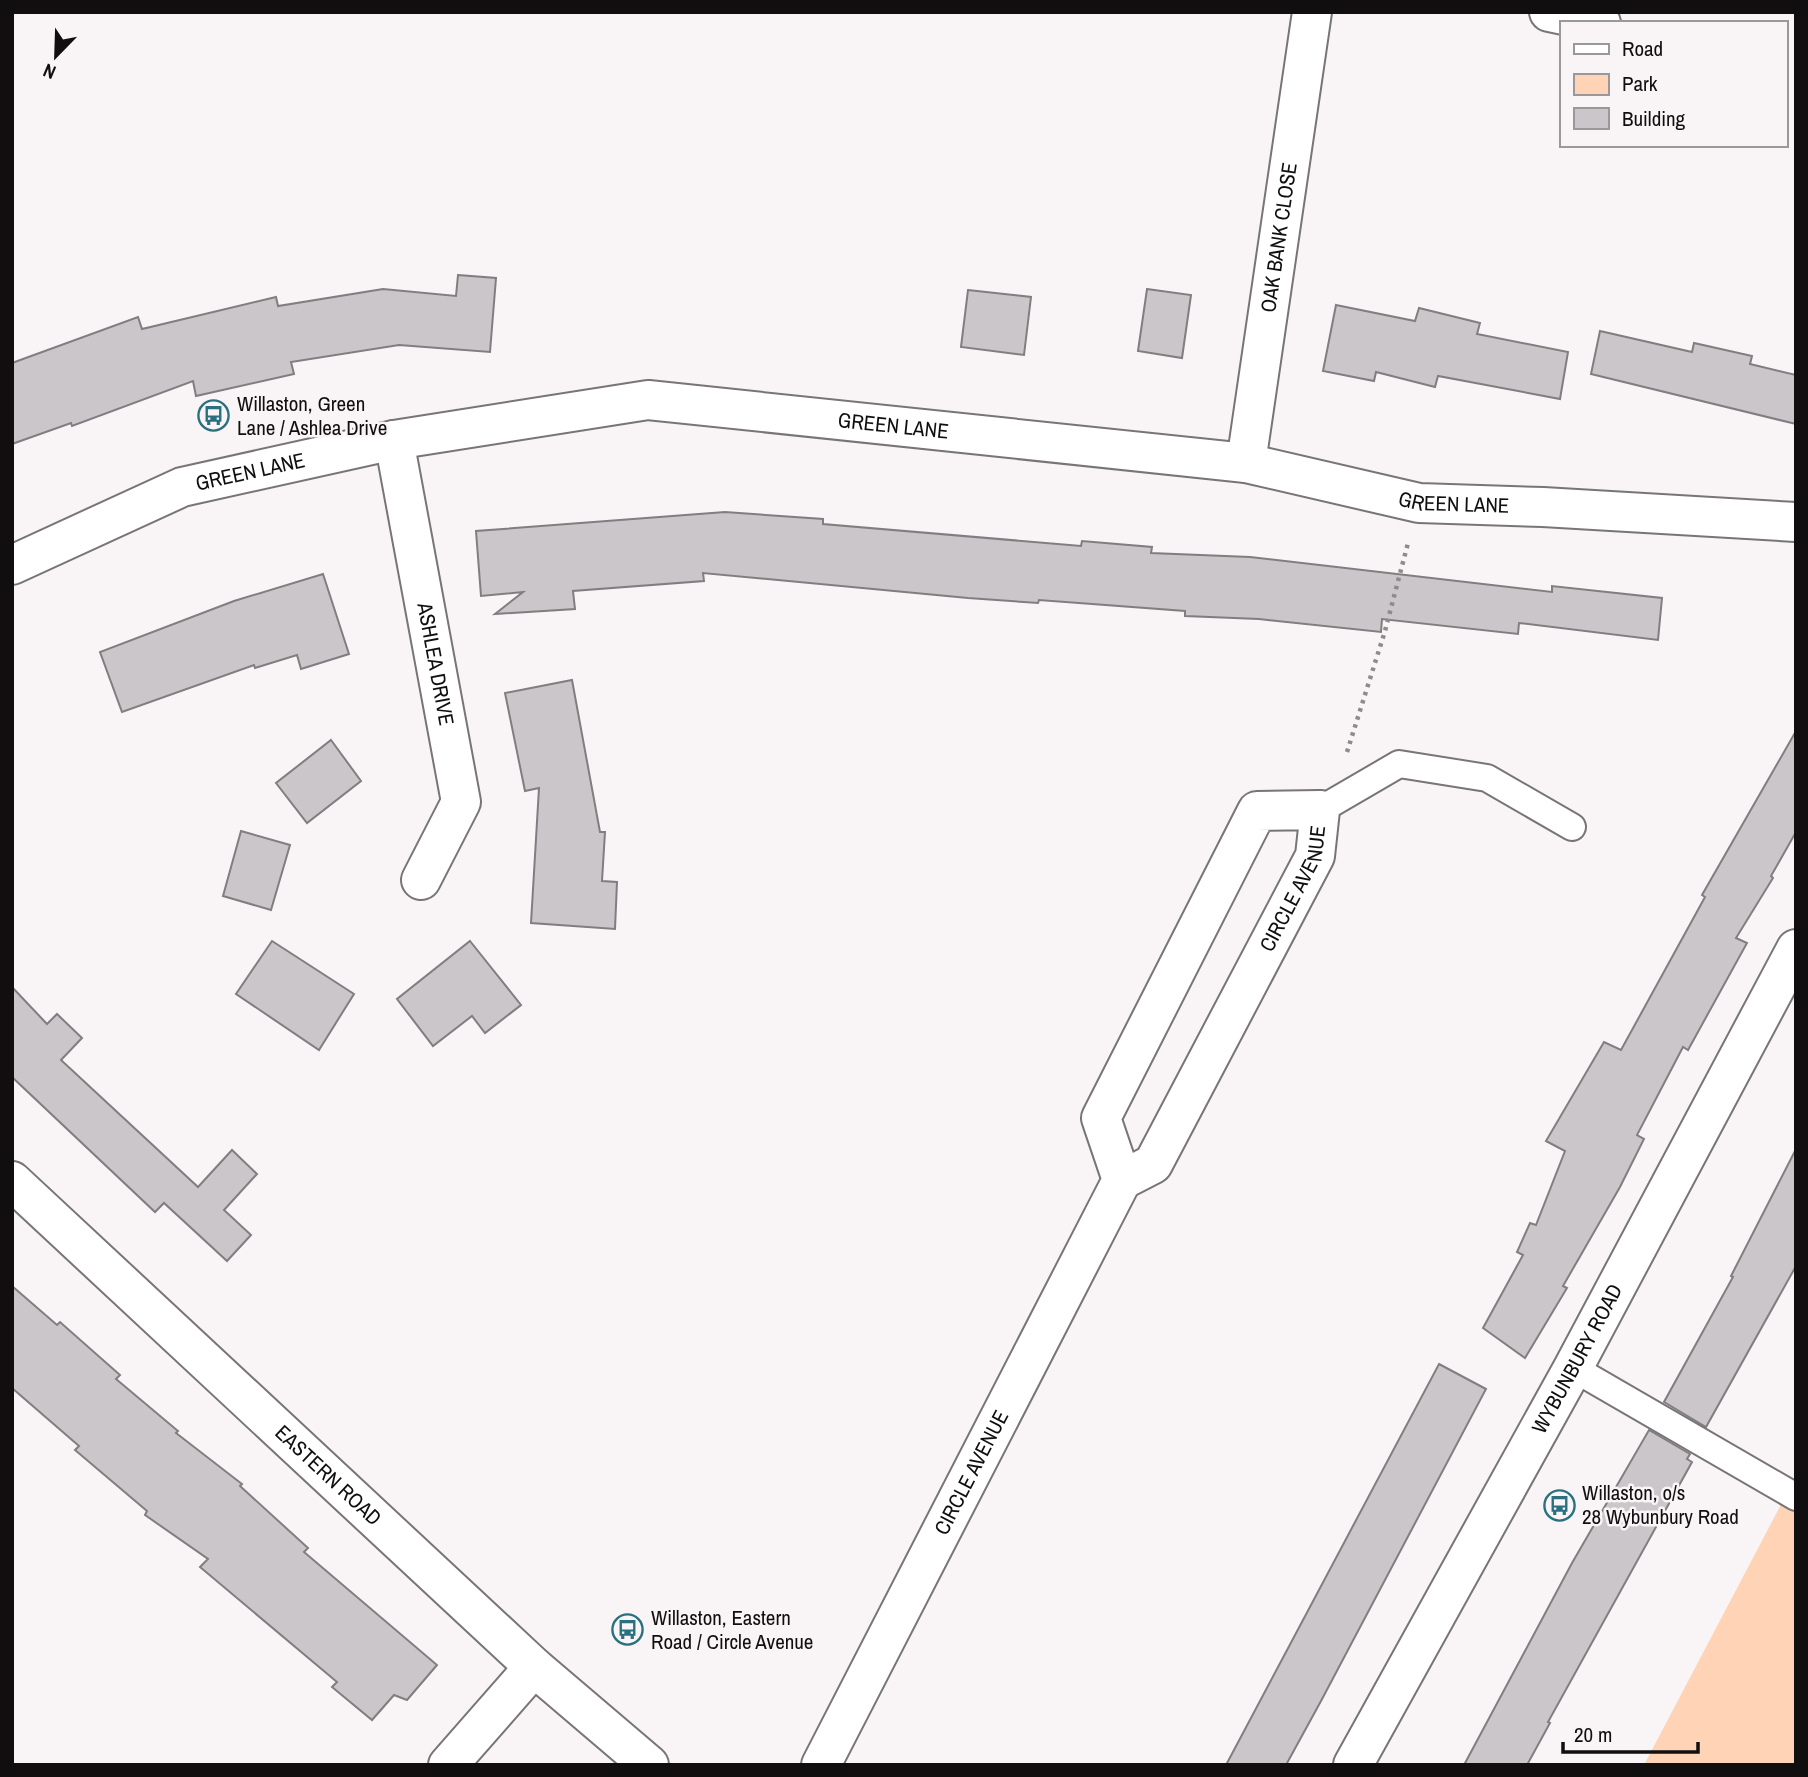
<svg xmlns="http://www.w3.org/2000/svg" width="1808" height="1777" font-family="'Archivo Narrow',sans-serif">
  <rect width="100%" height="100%" fill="#f9f4f5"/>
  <polygon fill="#ffd4b6" points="1796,1476 1796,1765 1644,1765"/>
  <g fill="#cac6ca" stroke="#817d80" stroke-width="2">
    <polygon points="458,275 496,278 490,352 399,345 291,362 294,374 196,396 193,381 72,426 71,423 12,444 12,363 138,317 142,329 276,297 278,306 383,289 456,296"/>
    <polygon points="1147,289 1191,295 1182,358 1138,351"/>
    <polygon points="968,290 1031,297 1024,355 961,347"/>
    <polygon points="1336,305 1415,321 1419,308 1480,323 1477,334 1568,352 1560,399 1438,376 1435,387 1376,372 1374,381 1323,371"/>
    <polygon points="1600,331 1692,352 1694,343 1752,356 1750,364 1796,375 1796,424 1591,374"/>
    <polygon points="725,512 823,519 823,524 1081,546 1082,541 1152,547 1151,553 1250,557 1552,592 1552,586 1662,598 1658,640 1519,623 1518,634 1382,619 1381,632 1259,619 1185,616 1185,611 1039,600 1038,603 968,598 703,573 704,581 573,591 575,609 495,614 523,592 481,596 476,531"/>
    <polygon points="323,574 349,654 301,669 297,655 255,668 254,665 122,712 100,652 234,601"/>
    <polygon points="572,680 600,832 605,832 602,881 617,882 615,929 531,923 539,788 525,791 505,693"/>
    <polygon points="1796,731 1796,832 1771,876 1773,878 1736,938 1747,943 1688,1050 1683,1047 1637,1135 1644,1139 1620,1187 1563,1286 1567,1288 1525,1358 1483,1328 1523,1255 1517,1252 1530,1223 1536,1225 1565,1151 1546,1141 1604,1042 1621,1050 1705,897 1702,895"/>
    <polygon points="331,740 361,781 307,823 276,783"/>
    <polygon points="241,831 290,845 271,910 223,896"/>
    <polygon points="272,941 354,994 319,1050 236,994"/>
    <polygon points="470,941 521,1005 485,1033 472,1016 433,1046 397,999"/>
    <polygon points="12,987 47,1024 57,1014 82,1038 61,1060 198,1187 232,1150 257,1174 224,1210 251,1235 227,1261 164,1203 155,1212 12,1077"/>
    <polygon points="1796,1149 1796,1266 1706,1427 1664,1402 1733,1277 1731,1276"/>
    <polygon points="12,1286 57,1325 60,1322 120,1375 116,1379 178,1431 176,1433 242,1484 240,1486 308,1548 304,1552 437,1665 407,1700 394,1695 372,1720 332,1687 337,1682 200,1567 208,1559 145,1515 147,1511 75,1450 79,1446 12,1388"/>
    <polygon points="1439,1364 1486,1389 1321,1701 1286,1765 1226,1765"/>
    <polygon points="1649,1430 1690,1454 1687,1459 1692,1462 1548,1722 1550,1723 1527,1765 1464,1765 1572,1563"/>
  </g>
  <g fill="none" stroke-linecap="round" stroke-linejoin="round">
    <defs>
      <g id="service">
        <polyline points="1320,810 1399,764 1487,778 1572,827"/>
        <polyline points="1573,1368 1796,1497"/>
      </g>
      <g id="minor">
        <polyline points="1549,12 1601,23"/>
        <path id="s1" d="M394 440 461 802 421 880"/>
        <path id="s2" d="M1246 463 1312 12"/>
        <path id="s3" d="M12 565 182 487 394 440 648 400 1246 463 1419 503 1543 507 1796 522"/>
        <path id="s4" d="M12 1181 534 1667 649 1765"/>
        <polyline points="448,1765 534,1667"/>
        <path id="s5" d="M821 1765 1122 1180 1153 1164 1315 856 1320 810 1257 811 1101 1118 1122 1180"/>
      </g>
      <g id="tertiary">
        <path id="s6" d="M1353 1765 1573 1368 1796 949"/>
      </g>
    </defs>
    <use href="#service" stroke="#797476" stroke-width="30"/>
    <use href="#minor" stroke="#797476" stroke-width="42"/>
    <use href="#tertiary" stroke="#797476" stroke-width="42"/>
    <polyline stroke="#8e8b8b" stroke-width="4.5" stroke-dasharray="3.5 5" stroke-linecap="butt" points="1347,752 1385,631 1408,543"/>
    <use href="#service" stroke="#fff" stroke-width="26"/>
    <use href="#minor" stroke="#fff" stroke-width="38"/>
    <use href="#tertiary" stroke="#fff" stroke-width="38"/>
  </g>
  <defs>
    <symbol id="bus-ring" viewBox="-11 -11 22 22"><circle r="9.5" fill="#f9f4f5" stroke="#2b707f" stroke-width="1.5"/><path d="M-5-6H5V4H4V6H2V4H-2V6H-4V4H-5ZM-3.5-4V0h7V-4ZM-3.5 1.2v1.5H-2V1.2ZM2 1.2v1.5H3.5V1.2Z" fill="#2b707f"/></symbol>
  </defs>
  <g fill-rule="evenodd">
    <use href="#bus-ring" x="196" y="398" width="35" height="35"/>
    <use href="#bus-ring" x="1542" y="1488" width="35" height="35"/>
    <use href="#bus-ring" x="610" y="1612" width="35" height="35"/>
  </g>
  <g text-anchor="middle" stroke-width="5" stroke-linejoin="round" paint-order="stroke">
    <g font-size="21" fill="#100e0e" stroke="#f9f4f5">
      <text dy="7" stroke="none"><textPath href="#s2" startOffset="228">OAK BANK CLOSE</textPath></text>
      <text dy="7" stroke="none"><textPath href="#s3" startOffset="908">GREEN LANE</textPath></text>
      <text dy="7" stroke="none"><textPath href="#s3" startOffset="257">GREEN LANE</textPath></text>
      <text dy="7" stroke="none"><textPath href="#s3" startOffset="1475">GREEN LANE</textPath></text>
      <text dy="7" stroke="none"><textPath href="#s1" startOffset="228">ASHLEA DRIVE</textPath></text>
      <text dy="7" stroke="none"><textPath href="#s5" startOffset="1003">CIRCLE AVENUE</textPath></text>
      <text dy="7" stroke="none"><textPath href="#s6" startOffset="464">WYBUNBURY ROAD</textPath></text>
      <text dy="7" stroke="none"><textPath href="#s5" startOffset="329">CIRCLE AVENUE</textPath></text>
      <text dy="7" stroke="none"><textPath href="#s4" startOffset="432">EASTERN ROAD</textPath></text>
    </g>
    <g font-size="21" fill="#100e0e" stroke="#f9f4f5" text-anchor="start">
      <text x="237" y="411">Willaston, Green<tspan x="237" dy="24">Lane / Ashlea Drive</tspan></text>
      <text x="1582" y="1500">Willaston, o/s<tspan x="1582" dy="24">28 Wybunbury Road</tspan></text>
      <text x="651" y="1625">Willaston, Eastern<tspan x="651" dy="24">Road / Circle Avenue</tspan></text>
    </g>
  </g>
  <rect width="1808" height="1777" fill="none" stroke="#100e0e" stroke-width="28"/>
  <rect x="1560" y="21" width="228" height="126" fill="#f9f4f5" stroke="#9c9899" stroke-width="2"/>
  <rect x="1574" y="44" width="35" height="10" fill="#ffffff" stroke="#9c9899" stroke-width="2"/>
  <text x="1622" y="56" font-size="21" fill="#100e0e">Road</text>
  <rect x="1574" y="74" width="35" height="21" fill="#ffd4b6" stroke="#9c9899" stroke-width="2"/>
  <text x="1622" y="91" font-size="21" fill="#100e0e">Park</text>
  <rect x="1574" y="108" width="35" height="21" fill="#cac6ca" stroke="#9c9899" stroke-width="2"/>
  <text x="1622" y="126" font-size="21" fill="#100e0e">Building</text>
  <g transform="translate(56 56) rotate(203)" stroke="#f9f4f5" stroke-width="5" paint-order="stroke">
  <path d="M0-5L12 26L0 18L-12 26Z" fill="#100e0e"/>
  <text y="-10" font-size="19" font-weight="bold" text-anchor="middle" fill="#100e0e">N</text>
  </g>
  <path d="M1563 1742v10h135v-10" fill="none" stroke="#100e0e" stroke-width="3.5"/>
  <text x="1574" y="1742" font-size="21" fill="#100e0e" stroke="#f9f4f5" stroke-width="5" paint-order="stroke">20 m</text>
</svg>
